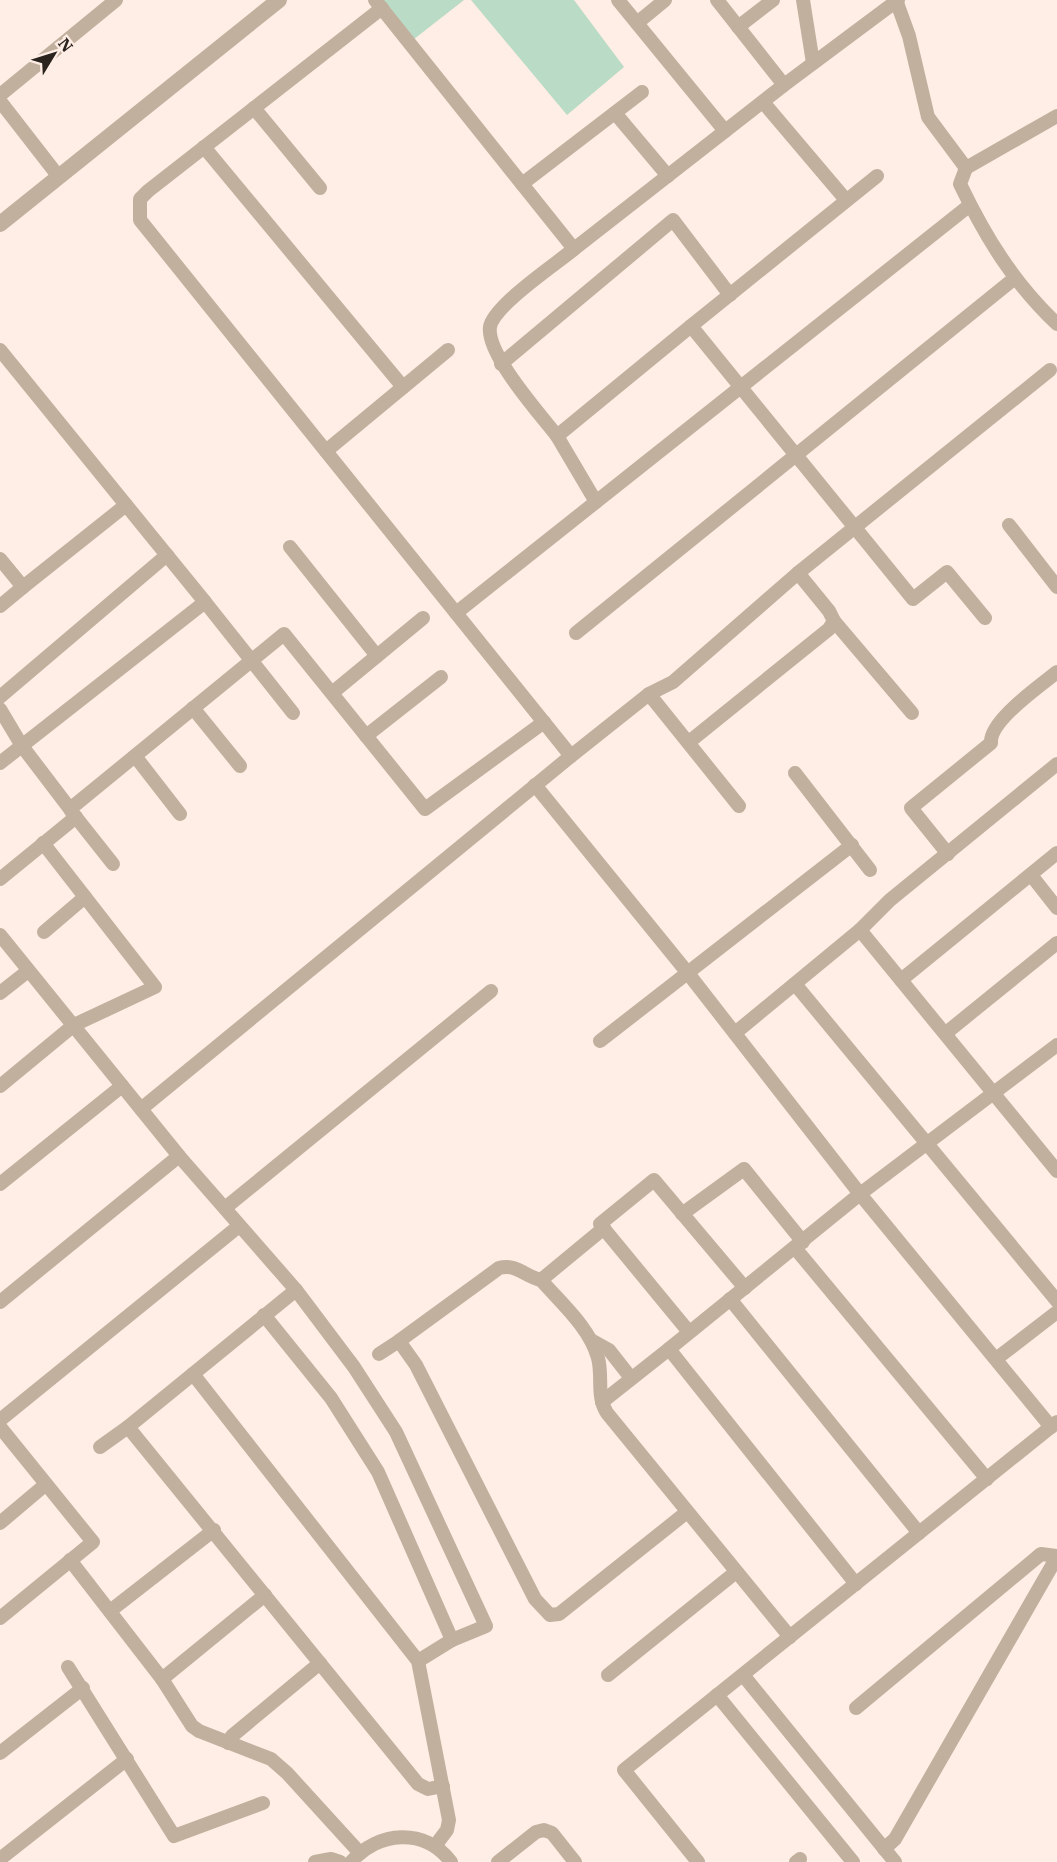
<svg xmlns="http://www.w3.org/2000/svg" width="1057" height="1862" font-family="'IBM Plex Serif',serif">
  <rect width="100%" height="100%" fill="#ffeee5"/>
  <g fill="#badbc5">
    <polygon points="375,0 464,0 409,43"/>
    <polygon points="471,0 574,0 624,67 567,115"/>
  </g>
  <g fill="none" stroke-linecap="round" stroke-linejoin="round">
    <g stroke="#c2b09f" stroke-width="14">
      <polyline points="375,0 574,249 784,85"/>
      <polyline points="618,0 725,131"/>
      <polyline points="717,0 784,85 898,0"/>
      <polyline points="803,0 813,63"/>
      <polyline points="896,0 909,36 928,117 966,168 1057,116"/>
      <polyline points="382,8 148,191 140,199 140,220 571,756 649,694 673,682 798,573 1050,370"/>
      <polyline points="637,23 665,0"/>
      <polyline points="738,27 773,0"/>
      <polyline points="0,95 116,0"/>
      <polyline points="0,101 59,177"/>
      <polyline points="763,102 846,200"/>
      <polyline points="254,108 320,188"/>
      <polyline points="615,113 668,176"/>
      <polyline points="204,147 403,387"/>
      <path d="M966 168 960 184C986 238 1013 282 1057 324"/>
      <polyline points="877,176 691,326 913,599 947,572 985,618"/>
      <polyline points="522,184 642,92"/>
      <polyline points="0,350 205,602"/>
      <polyline points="501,364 673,220 730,295"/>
      <path d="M557 436C540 414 486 354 490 327 493 306 556 264 574 249"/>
      <polyline points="326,451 448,350"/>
      <polyline points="596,502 557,436 691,326"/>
      <polyline points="1009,525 1057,587"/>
      <polyline points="290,547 377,656"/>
      <polyline points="0,559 23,587 126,505"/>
      <polyline points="0,606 23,587"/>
      <polyline points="456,613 970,205"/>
      <polyline points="834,621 912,713"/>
      <polyline points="576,633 1015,278"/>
      <polyline points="332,693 423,618"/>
      <polyline points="649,694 739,806"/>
      <polyline points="0,697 167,555"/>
      <polyline points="193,708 240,766"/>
      <polyline points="0,709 22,746 70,809 284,634 425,809 544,722"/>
      <polyline points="366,736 441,677"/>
      <polyline points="689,742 829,629 834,621 829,611 798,573"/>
      <polyline points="135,756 180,814"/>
      <polyline points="0,763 205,602 293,713"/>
      <polyline points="795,773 870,870"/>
      <polyline points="535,785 687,972 860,1194 1051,1427"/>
      <polyline points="71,811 113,864"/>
      <path d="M948 854 911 808 991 743C989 721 1040 686 1057 672"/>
      <polyline points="1031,875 1057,908"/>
      <polyline points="0,879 76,817"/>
      <polyline points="860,930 1057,1171"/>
      <polyline points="44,932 85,897"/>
      <polyline points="0,935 179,1156 296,1290 354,1367 396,1432 486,1626 452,1640 418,1661"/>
      <polyline points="901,980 1057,853"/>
      <polyline points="795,984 1057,1301"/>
      <polyline points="0,993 28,971"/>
      <polyline points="735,1033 860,930 890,900 1057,764"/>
      <polyline points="946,1033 1057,943"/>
      <polyline points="600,1041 852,845"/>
      <polyline points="0,1086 74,1025 155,987 43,843"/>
      <polyline points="141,1109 571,756"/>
      <polyline points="0,1184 122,1086"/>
      <polyline points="225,1208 491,991"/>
      <polyline points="682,1214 744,1169 803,1242"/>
      <polyline points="795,1248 987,1479"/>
      <polyline points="541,1280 604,1228"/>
      <polyline points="296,1290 193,1374 418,1661 449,1820 447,1830 435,1846"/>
      <polyline points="730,1299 919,1533"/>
      <polyline points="0,1302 179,1156"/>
      <polyline points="264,1315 331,1398 378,1472 452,1640"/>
      <polyline points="689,1332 600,1224 654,1180 745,1288"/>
      <polyline points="591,1340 609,1350 631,1378"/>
      <path d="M399 1341 499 1268C516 1263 526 1277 541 1280 561 1303 590 1328 598 1358 603 1376 596 1397 607 1413L790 1637"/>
      <polyline points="379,1354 399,1341 416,1365 535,1599 550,1615 559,1614 687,1512"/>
      <polyline points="996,1359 1057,1312"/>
      <polyline points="193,1374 128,1427 418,1784 428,1789 443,1786"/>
      <polyline points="602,1402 669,1349"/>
      <polyline points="0,1420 239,1226"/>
      <polyline points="0,1427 93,1542 0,1618"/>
      <polyline points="100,1447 128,1427"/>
      <polyline points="0,1523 45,1485"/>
      <polyline points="70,1560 162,1679 192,1726 199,1731 271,1759 287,1773 359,1852"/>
      <polyline points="856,1584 669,1349 860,1194 1057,1045"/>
      <polyline points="110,1611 214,1530"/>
      <polyline points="68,1667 174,1836 263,1803"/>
      <polyline points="608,1675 736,1572"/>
      <polyline points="743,1675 895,1862"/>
      <polyline points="162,1679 265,1595"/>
      <polyline points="717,1695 853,1862"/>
      <polyline points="856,1708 1041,1554 1057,1556"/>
      <polyline points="228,1743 232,1736 320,1663"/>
      <polyline points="0,1753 83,1688"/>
      <polyline points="884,1849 895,1839 1057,1557"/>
      <polyline points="0,1859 127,1759"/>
      <polyline points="315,1862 331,1859 340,1862"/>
      <path d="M351 1862C378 1831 425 1827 451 1862"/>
      <polyline points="498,1862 536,1832 544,1830 552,1833 575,1862"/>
      <polyline points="698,1862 624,1770 1057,1422"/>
      <polyline points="796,1862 800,1859"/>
    </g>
    <polyline stroke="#c2b09f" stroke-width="16" points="0,224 279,0"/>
  </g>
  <g transform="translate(54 54) rotate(52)" stroke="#ffeee5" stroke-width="4.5" paint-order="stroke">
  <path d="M0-4.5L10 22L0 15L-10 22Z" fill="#29221d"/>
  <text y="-9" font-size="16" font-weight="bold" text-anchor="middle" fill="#29221d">N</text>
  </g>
</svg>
